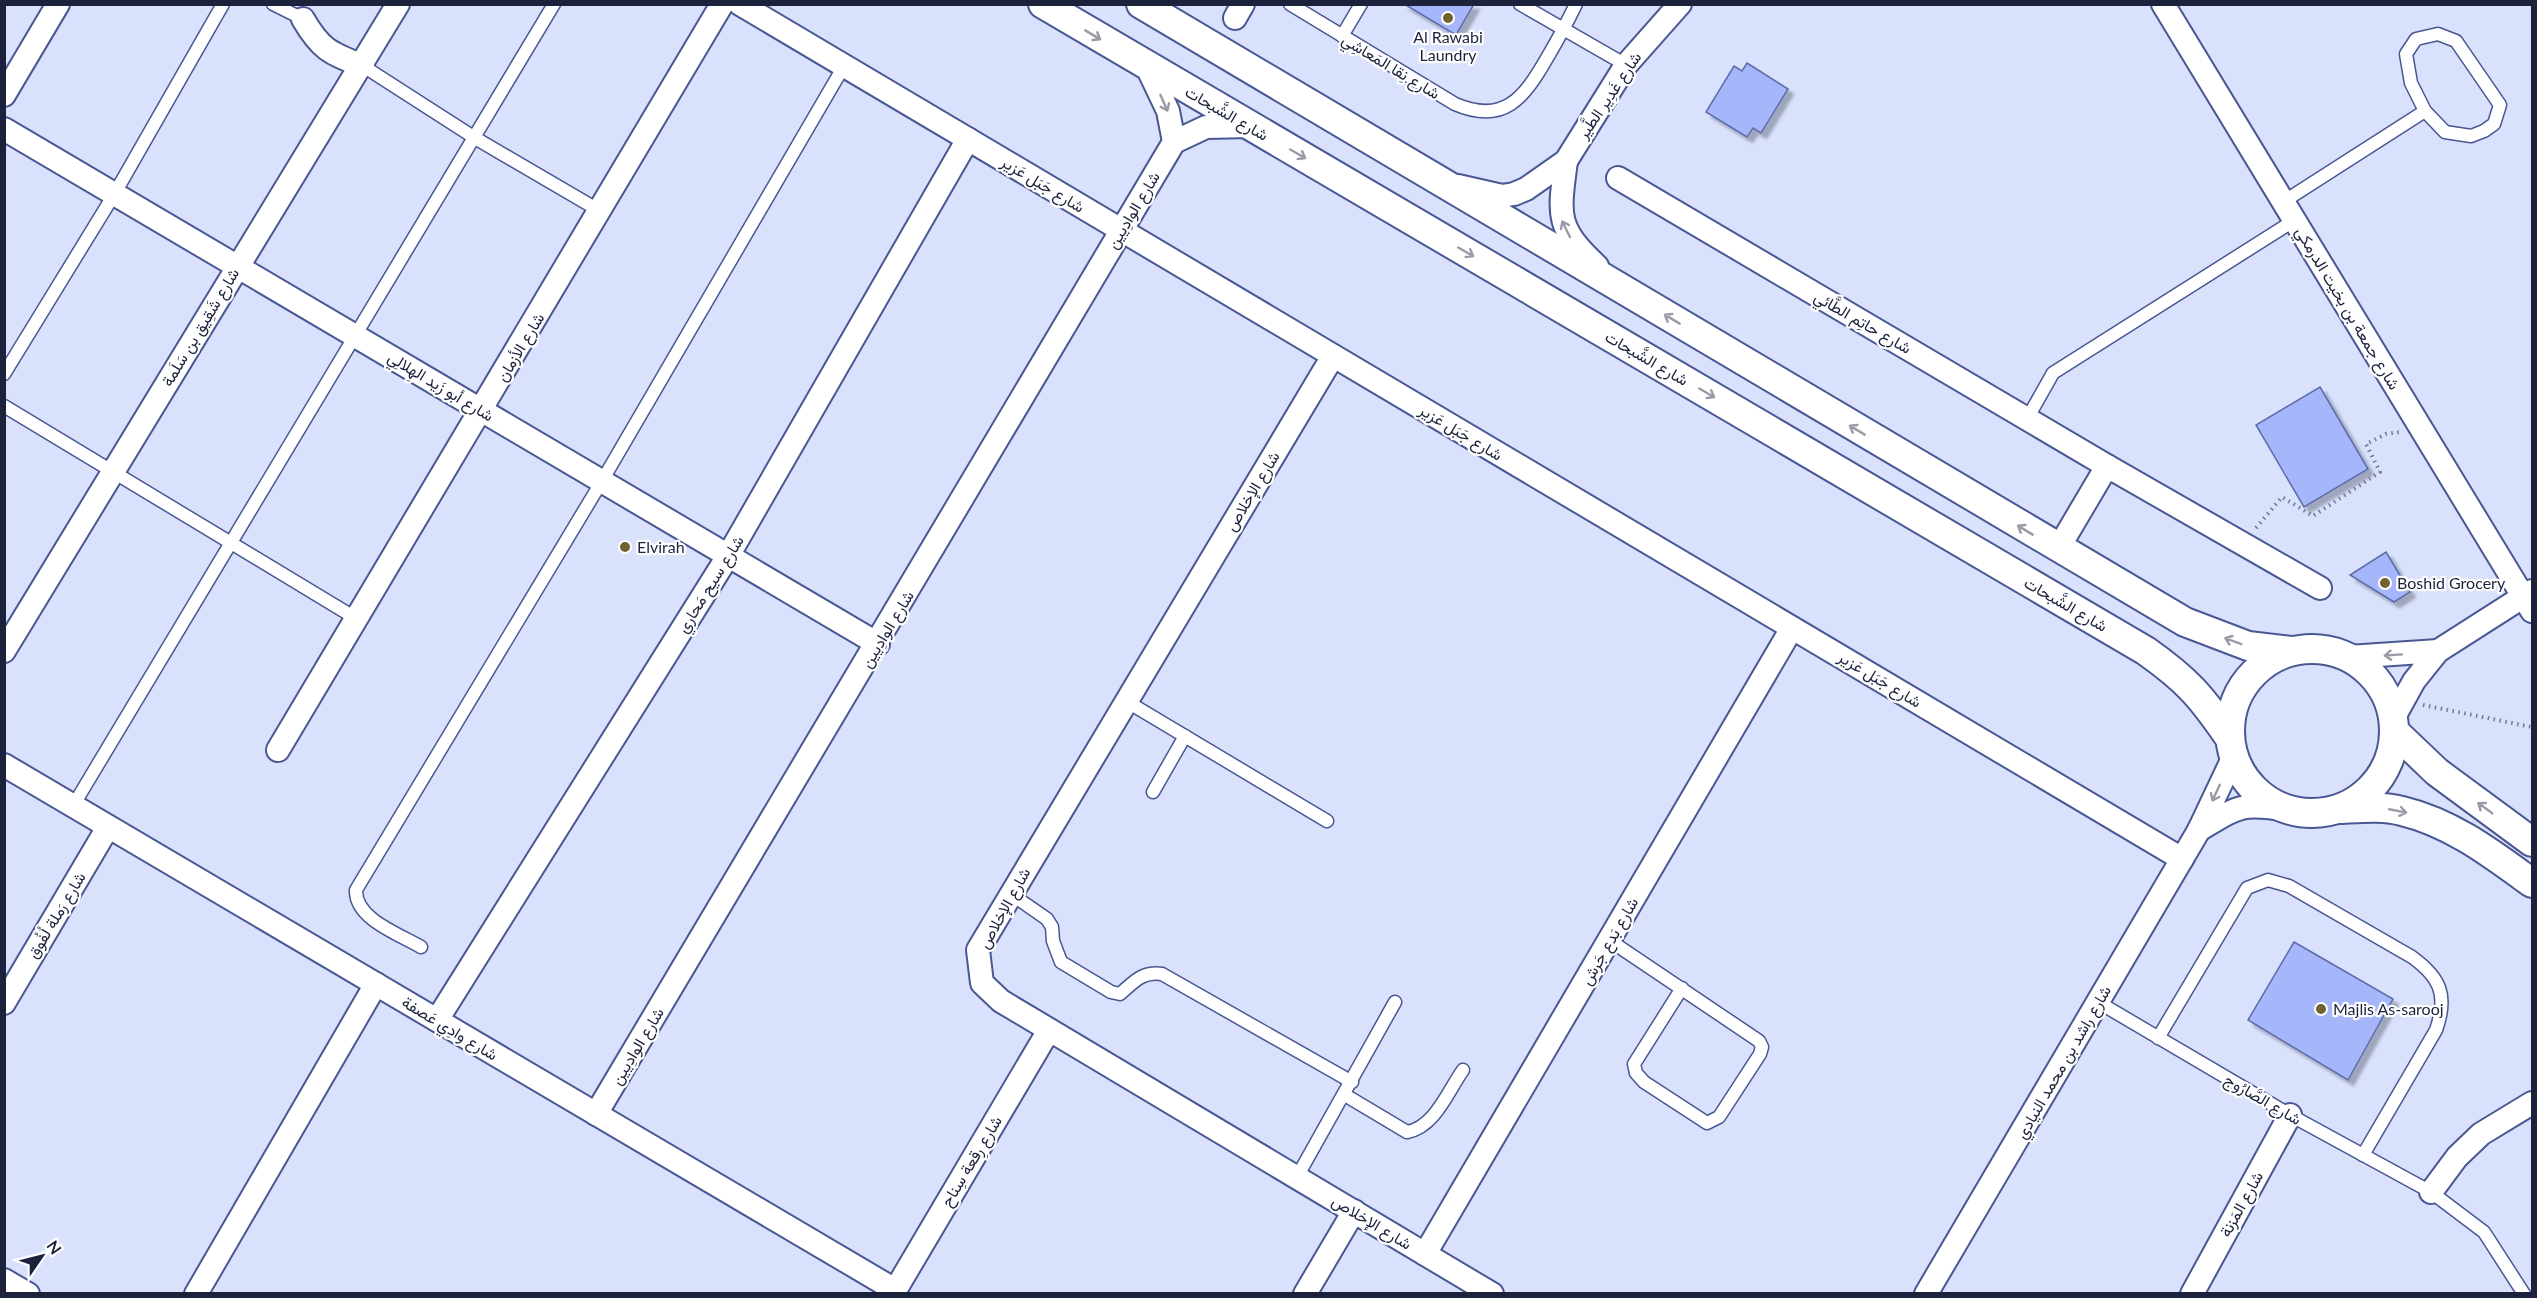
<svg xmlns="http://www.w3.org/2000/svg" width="2537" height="1298" font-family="Lato,Vazirmatn,sans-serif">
  <defs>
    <filter id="shadow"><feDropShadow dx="5.5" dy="5.5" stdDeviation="1.5" flood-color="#0004"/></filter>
  </defs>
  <rect width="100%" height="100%" fill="#d9e1fd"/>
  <g fill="#a5b7fa" stroke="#5d6ca9" stroke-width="1.5" filter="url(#shadow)">
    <polygon points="1404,4 1474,4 1456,35"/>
    <polygon points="1747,63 1788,89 1761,133 1753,128 1747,137 1706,112 1734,66 1742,71"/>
    <polygon points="2320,387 2368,469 2304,507 2256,425"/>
    <polygon points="2386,552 2410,592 2394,602 2350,575"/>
    <polygon points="2294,942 2393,999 2348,1080 2248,1020"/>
  </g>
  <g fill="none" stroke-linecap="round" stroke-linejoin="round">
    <defs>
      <g id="service">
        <polyline points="273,4 303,19"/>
        <path d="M1290 4 1455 104C1504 125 1524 98 1547 58 1557 41 1567 23 1576 4"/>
        <polyline points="1520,4 1626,65"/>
        <polygon points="2438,34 2456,41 2500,105 2494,124 2484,131 2471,136 2445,132 2425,111 2411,83 2406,54 2416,39"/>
        <polyline points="1342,36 1361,4"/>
        <polyline points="363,66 475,138 600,211"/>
        <polyline points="2283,202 2425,111"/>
        <polyline points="4,374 115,193 223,4"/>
        <polyline points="4,406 357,619"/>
        <polyline points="2027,419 2053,373 2295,220"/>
        <polyline points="1126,701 1327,821"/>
        <polyline points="1153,792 1185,736"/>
        <polyline points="73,806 554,4"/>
        <path d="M1011 894 1047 919 1052 927 1053 941 1061 962 1111 992 1120 994C1134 982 1142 971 1162 974L1352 1082"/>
        <polyline points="1609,940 1759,1041 1762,1047 1760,1054 1719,1117 1707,1123 1644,1082 1636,1073 1634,1064 1682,988"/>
        <path d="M421 947C399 934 355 919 356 890L602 481 844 66"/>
        <polyline points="2098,1002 2290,1115 2431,1192 2484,1232 2524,1294"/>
        <path d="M2158 1038 2247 888 2268 880 2289 886 2412 957C2441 978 2448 996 2436 1030L2363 1155"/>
        <path d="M1345 1095 1407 1132C1435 1127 1448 1091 1463 1070"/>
        <polyline points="1297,1177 1395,1002"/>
      </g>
      <g id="minor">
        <polyline points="740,4 2182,859"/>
        <polyline points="2163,4 2532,611"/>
        <polyline points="1235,18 1243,4"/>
        <path d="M303 19C321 50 330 53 363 66"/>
        <polyline points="1147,67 1168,111 1174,142"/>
        <polyline points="4,95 58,4"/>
        <polyline points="4,129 878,644"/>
        <path d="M1566 161C1559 215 1555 227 1597 266"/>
        <polyline points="1618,178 2107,466 2320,588"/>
        <polyline points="1458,186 1502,196 1514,194 1526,189 1566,161 1626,65 1680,4"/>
        <polyline points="1333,356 978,950 982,983 1001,1001 1492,1294"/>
        <polyline points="2058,549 2107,466"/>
        <polyline points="4,651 398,4"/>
        <polyline points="2348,657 2438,651"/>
        <polyline points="2393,719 2414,681 2438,651 2532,591"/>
        <polyline points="278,750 722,4"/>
        <polyline points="4,765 895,1290"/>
        <path d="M2199 830C2239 806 2241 802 2288 810"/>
        <polyline points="4,1003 108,827"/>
        <polyline points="437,1020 728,556 968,139"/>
        <polyline points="596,1114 1174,142 1206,127 1251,126"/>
        <polyline points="2431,1192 2457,1157 2481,1134 2532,1103"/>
        <polyline points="1425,1254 1792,628"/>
        <polyline points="4,1280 28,1294"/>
        <polyline points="196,1294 376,984"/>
        <polyline points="893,1294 1049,1030"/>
        <polyline points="1305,1294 1354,1211"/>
        <polyline points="1926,1294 2199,830 2234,756"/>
        <polyline points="2192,1294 2290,1115"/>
      </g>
      <g id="tertiary">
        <path d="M1043 4 2146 651C2187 680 2201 696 2229 737"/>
        <polyline points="1141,4 2185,622 2248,646 2291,651"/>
        <circle cx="2312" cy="731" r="82"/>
        <polyline points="2394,731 2437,772 2532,842"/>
        <path d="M2342 809C2362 808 2383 806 2402 811 2452 823 2492 854 2532 883"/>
      </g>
    </defs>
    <use href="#service" stroke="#495792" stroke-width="15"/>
    <use href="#minor" stroke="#495792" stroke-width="26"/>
    <use href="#tertiary" stroke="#495792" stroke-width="32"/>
    <g stroke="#727994" stroke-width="4" stroke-dasharray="1.5 4.5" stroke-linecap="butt">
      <polyline points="2256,528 2282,497 2313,516 2380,472 2366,444 2386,434 2400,432"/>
      <polyline points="2423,705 2532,727"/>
    </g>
    <use href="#service" stroke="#fff" stroke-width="12"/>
    <use href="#minor" stroke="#fff" stroke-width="22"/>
    <use href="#tertiary" stroke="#fff" stroke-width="28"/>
  </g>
  <defs><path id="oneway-shaft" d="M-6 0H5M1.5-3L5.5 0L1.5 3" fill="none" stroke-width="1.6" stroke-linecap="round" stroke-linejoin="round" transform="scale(1.5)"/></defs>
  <g stroke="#999ca7">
    <use href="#oneway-shaft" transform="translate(1093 35) rotate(31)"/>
    <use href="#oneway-shaft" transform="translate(1164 103) rotate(66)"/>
    <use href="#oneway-shaft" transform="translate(1298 154) rotate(30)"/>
    <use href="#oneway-shaft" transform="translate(1566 229) rotate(-116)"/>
    <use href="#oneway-shaft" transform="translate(1466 252) rotate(30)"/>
    <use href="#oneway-shaft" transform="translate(1672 319) rotate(-149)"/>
    <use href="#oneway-shaft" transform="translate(1707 393) rotate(30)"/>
    <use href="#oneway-shaft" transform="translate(1857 430) rotate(-149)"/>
    <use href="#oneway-shaft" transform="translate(2025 530) rotate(-149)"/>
    <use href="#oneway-shaft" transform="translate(2233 641) rotate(-160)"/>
    <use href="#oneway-shaft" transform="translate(2393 655) rotate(176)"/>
    <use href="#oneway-shaft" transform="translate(2216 793) rotate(115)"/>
    <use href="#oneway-shaft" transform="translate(2485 808) rotate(-144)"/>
    <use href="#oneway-shaft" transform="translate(2398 811) rotate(11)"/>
  </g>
  <g fill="#726230" stroke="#fff" stroke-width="2">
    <circle cx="1448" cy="18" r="6"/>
    <circle cx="625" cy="547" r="6"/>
    <circle cx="2385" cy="583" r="6"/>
    <circle cx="2321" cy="1009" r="6"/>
  </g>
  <g text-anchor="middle" stroke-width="4.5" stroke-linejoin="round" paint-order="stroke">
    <g font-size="16" fill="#1c223c" stroke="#fff" text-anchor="start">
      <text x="1448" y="43" text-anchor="middle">Al Rawabi<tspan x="1448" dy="18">Laundry</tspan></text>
      <text x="637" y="553">Elvirah</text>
      <text x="2397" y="589">Boshid Grocery</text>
      <text x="2333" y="1015">Majlis As-sarooj</text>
    </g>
    <g font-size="16" fill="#1c223c" stroke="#fff">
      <text transform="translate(1391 66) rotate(31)" y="6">شارع نِقا المَعاشِي</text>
      <text transform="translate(1609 95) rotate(-56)" y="6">شارع غَدِير الطَّير</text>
      <text transform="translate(1227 113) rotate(30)" y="6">شارع الشَّبحات</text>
      <text transform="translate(1043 184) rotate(31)" y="6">شارع جَبَل عَزير</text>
      <text transform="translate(1133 210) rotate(-59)" y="6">شارع الوادِيين</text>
      <text transform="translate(2348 308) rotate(59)" y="6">شارع جمعة بن بخيت الدرمكي</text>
      <text transform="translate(1863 322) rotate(30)" y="6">شارع حاتِم الطَّائي</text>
      <text transform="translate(200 327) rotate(-59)" y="6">شارع شَقِيق بن سَلَمة</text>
      <text transform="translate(520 347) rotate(-59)" y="6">شارع الأزمان</text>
      <text transform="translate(1647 358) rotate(30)" y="6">شارع الشَّبحات</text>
      <text transform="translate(441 386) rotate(31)" y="6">شارع أبو زَيد الهِلالِي</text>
      <text transform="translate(1461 432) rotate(31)" y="6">شارع جَبَل عَزير</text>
      <text transform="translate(1252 491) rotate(-59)" y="6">شارع الإخلاص</text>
      <text transform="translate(710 584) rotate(-58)" y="6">شارع سيح مَحاري</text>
      <text transform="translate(2066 604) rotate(30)" y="6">شارع الشَّبحات</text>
      <text transform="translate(887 629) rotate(-59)" y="6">شارع الوادِيين</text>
      <text transform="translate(1880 679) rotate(31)" y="6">شارع جَبَل عَزير</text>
      <text transform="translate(1004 908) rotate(-61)" y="6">شارع الإخلاص</text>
      <text transform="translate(56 915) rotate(-59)" y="6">شارع رَملة لُفُوق</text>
      <text transform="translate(1609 941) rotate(-60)" y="6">شارع بَدع جَرش</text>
      <text transform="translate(450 1028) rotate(31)" y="6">شارع وادِي عَصفة</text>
      <text transform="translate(637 1046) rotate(-59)" y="6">شارع الوادِيين</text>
      <text transform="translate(2063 1062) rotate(-60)" y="6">شارع راشد بن محمد النيادي</text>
      <text transform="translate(2263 1099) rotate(30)" y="6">شارع الصَّارُوج</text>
      <text transform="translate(971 1161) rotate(-59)" y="6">شارع رِقعة سِناح</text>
      <text transform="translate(2241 1204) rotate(-61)" y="6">شارع المَزنة</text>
      <text transform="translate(1372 1222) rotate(31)" y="6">شارع الإخلاص</text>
    </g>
  </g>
  <rect width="2537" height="1298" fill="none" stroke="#1c223c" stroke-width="12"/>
  <g transform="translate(42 1256) rotate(55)" stroke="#ffffff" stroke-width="4.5" paint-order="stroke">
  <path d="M0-4.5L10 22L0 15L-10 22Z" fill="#1c223c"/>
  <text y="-9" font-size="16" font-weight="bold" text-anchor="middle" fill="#1c223c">N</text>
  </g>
</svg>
